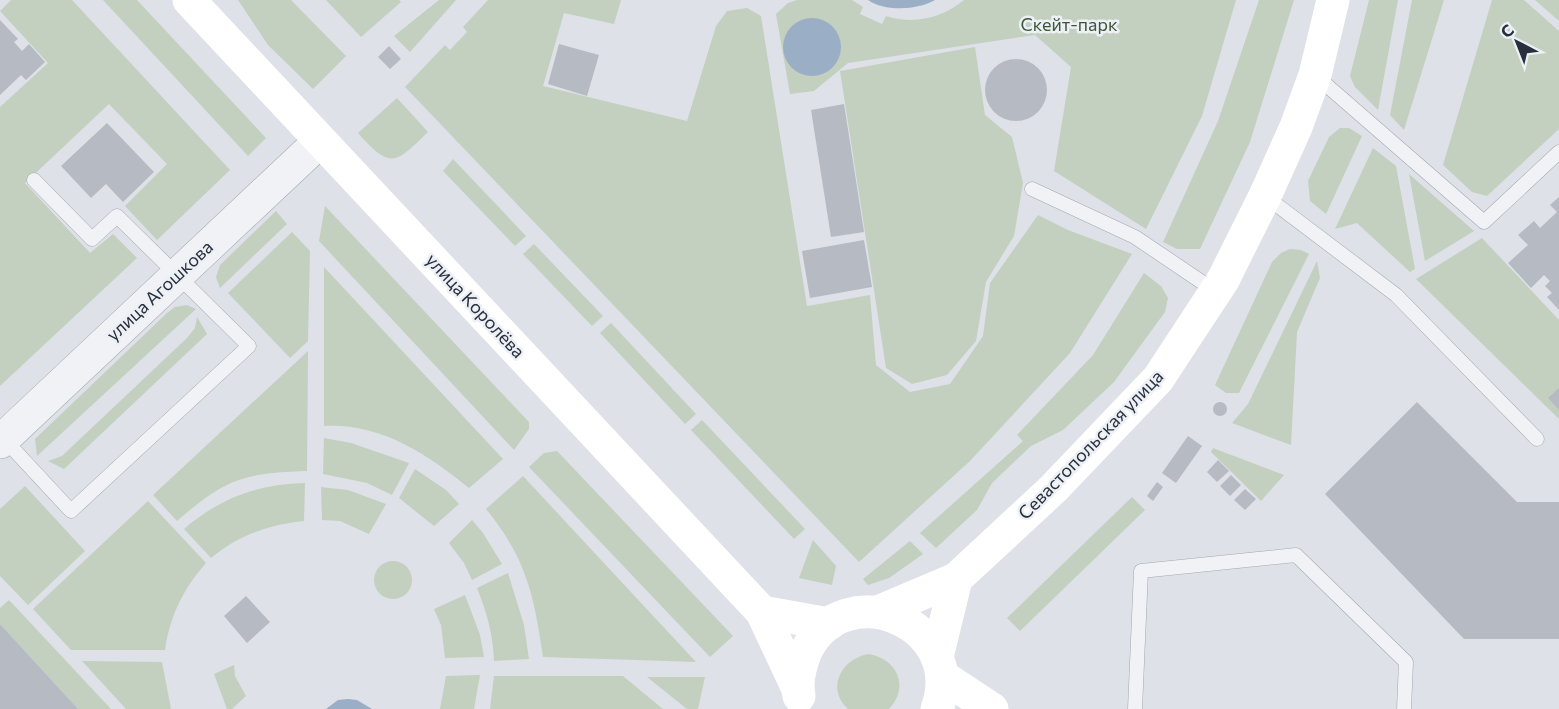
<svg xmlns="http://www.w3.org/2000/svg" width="1559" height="709" font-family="Commissioner,sans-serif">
  <rect width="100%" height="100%" fill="#dee1e7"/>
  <g fill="#c3d0bf">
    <polygon points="11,0 72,0 230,170 157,240 125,206 167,164 109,104 25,183 90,253 113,234 137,258 0,386 0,107 48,63 0,11"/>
    <polygon points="103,0 137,0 266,138 248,156"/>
    <polygon points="238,0 291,0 346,56 313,89 268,45"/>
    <polygon points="326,0 399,0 401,2 361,37"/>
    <polygon points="439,0 456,0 410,52 394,36"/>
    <polygon points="488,0 621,0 614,24 564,13 543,86 687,121 716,26 727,11 747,8 761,16 807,306 870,295 876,365 910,392 950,384 983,336 990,283 1038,215 1068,230 1132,254 1070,353 970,461 859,562 405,87 445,45 450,50 467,32 463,27"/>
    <path d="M797 0H852L863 7 860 14 882 24 886 16C914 25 942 18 964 0H1236L1202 116 1146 229 1054 171 1071 67 1035 35 848 63 814 91 790 94 776 14 788 3Z"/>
    <polygon points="1259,0 1294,0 1250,142 1200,249 1177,249 1163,242 1218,121"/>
    <polygon points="1369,0 1398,0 1378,110 1355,87 1350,76"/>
    <polygon points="1412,0 1444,0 1404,130 1390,115"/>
    <polygon points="1492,0 1524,0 1559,31 1559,129 1487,196 1472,192 1443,165"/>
    <polygon points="1535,0 1559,0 1559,21"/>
    <polygon points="975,47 985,115 1012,137 1023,183 1014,236 986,282 976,341 947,375 912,384 886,368 840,71"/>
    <path d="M397 98 428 132C395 164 391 170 358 133Z"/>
    <polygon points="1340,128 1349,128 1362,136 1326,214 1310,201 1308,181 1329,137"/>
    <polygon points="1373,148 1396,166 1415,269 1410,272 1357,223 1335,229"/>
    <polygon points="453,159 526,236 515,246 443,171"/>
    <polygon points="1409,174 1474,231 1425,261"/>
    <polygon points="325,206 529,422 529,429 514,450 319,241"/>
    <polygon points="276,211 287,224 220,288 216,277 220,265"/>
    <polygon points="292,232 310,251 308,341 290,358 228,293"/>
    <polygon points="1482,238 1559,320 1559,419 1416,279"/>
    <polygon points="534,244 603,316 592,326 523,254"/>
    <polygon points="1290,249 1301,250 1309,254 1239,393 1226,393 1215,385 1272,262 1281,253"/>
    <polygon points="1317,261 1320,278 1297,332 1291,445 1232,423 1248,404"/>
    <path d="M324 267 503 459 469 488C427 454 381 423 324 426Z"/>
    <polygon points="1144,273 1161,286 1168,298 1165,312 1114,382 1063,430 1031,446 992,483 977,510 936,548 920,533 1023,441 1017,435 1093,355"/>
    <polygon points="187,305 196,309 37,456 35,439 167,313 175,307"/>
    <polygon points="197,317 207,334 64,469 48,461 62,456 187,338 195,328"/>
    <polygon points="611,323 696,414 685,424 600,333"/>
    <path d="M308 351 307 471C243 473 225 479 177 521L153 495Z"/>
    <polygon points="702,420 805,529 794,539 691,430"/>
    <polygon points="324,438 351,443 409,463 392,495 367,483 323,474"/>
    <polygon points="1213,448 1284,475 1261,501 1211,452"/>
    <polygon points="557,451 733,636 710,657 529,467 544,453"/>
    <polygon points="415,469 446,490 459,504 434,526 399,498"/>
    <path d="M523 476 696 662 543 657C534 595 526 558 486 509Z"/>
    <path d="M305 483 304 521C268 525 239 535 211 558L184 529C220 498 258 484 305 483Z"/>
    <polygon points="25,486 85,551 28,605 0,576 0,509"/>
    <polygon points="321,487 348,490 386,504 369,534 340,521 322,520"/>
    <polygon points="1132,497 1145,510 1020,631 1007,618"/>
    <path d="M148 501 206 563C183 589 170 616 165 650H71L33 609Z"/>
    <polygon points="472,520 483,533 502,564 472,580 464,563 449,543"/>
    <polygon points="813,540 836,566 832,585 799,578"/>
    <polygon points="910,541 923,554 889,578 868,585 863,579"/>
    <circle cx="393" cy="580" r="19"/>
    <path d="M508 573 524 625 529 659 494 661C493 634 487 613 477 588Z"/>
    <polygon points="465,595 480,635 484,657 445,658 441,625 434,609"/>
    <polygon points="9,600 111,709 78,709 0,624 0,608"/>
    <path d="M869 654C897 659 910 687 889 709H848C825 688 842 658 869 654Z"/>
    <polygon points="82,661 162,662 171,709 126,709"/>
    <polygon points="234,665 235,676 246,696 232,709 227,709 214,674"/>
    <polygon points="480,675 474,709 440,709 446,676"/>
    <polygon points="494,676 623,676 663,709 490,709"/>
    <polygon points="647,677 705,677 698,709 687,709"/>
  </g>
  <g fill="#9aaec6">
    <path d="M868 0H935C918 10 885 12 868 0Z"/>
    <circle cx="812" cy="47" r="29"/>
    <polygon points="348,699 357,700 372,709 326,709 338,700"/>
  </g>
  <g fill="#b6bac3">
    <polygon points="0,20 18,39 14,42 22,51 29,44 45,62 26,80 21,75 0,95"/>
    <polygon points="559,44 599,55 587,96 548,84"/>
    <polygon points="389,46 401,59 390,69 378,57"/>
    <circle cx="1016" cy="90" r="31"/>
    <polygon points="844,104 864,232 831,237 811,110"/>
    <polygon points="107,123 154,172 123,202 106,184 91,198 61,166"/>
    <polygon points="1559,197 1559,310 1547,297 1552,293 1545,286 1550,281 1544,275 1531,288 1508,263 1528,245 1518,235 1534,221 1540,228 1557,212 1550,205"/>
    <polygon points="864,240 872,287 810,298 802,251"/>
    <polygon points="1559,388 1559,410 1548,398"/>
    <polygon points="1417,402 1517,502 1559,502 1559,639 1464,639 1325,494"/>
    <circle cx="1220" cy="409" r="7"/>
    <polygon points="1188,436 1202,446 1176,483 1162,473"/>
    <polygon points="1218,460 1229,471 1217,482 1207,472"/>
    <polygon points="1231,475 1241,485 1230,496 1220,486"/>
    <polygon points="1157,482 1163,487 1153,501 1147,496"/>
    <polygon points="1245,489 1256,499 1245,510 1234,500"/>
    <polygon points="246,596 270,622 247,643 224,616"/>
    <polygon points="0,624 78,709 0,709"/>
  </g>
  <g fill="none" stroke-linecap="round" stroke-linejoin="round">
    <defs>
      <g id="service">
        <polyline points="1316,76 1484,222 1559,152"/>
        <polyline points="1032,189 1135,237 1215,291"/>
        <polyline points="1265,196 1396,295 1537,439"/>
        <polyline points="4,439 71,511 249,346 117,216 92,239 34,180"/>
        <polyline points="1135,709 1141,571 1296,555 1406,662 1404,709"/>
      </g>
      <polyline id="tertiary" points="0,442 320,141"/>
    </defs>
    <use href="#service" stroke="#a4a8b1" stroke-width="15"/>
    <use href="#tertiary" stroke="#a4a8b1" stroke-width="34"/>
    <use href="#service" stroke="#f0f2f5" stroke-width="14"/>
    <use href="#tertiary" stroke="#f0f2f5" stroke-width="33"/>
    <g stroke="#fff" stroke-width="33">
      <polyline points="189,0 762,612 798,689"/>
      <polyline points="762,612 829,624"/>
      <polyline points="878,612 956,579 1053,489 1158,379 1223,280 1265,196 1296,127 1315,75 1333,0"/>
      <polyline points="937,657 956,579"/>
      <polyline points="942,676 992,709"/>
      <path d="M799 696C796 681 800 666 806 651 845 572 968 624 937 709"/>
    </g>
  </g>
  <g text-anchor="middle" stroke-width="5" stroke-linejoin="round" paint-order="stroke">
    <g font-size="18" fill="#3b5836" stroke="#edf0f5">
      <text x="1069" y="31">Скейт-парк</text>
    </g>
    <g font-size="18" fill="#282f3d" stroke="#edf0f5">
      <text transform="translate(160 291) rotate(-43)" y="6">улица Агошкова</text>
      <text transform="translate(475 306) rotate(47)" y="6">улица Королёва</text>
      <text transform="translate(1091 445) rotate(-46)" y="6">Севастопольская улица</text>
    </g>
  </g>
  <g transform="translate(1517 42) rotate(318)" stroke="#edf0f5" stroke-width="4.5" paint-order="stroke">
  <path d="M0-4.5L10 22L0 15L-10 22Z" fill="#282f3d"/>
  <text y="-9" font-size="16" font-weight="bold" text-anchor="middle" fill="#282f3d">С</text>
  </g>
</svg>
